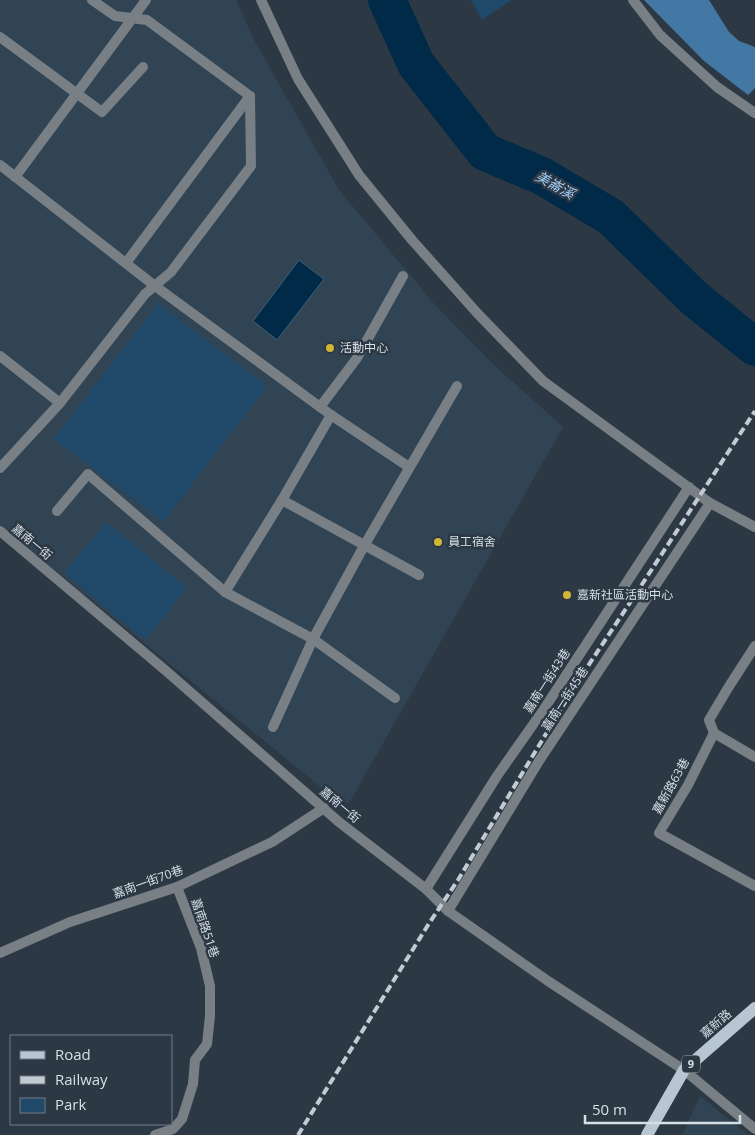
<svg xmlns="http://www.w3.org/2000/svg" width="755" height="1135" font-family="'Open Sans','Noto Sans TC',sans-serif">
  <rect width="100%" height="100%" fill="#2c3945"/>
  <g fill="#314454">
    <polygon points="0,0 236,0 253,38 339,190 436,306 494,365 563,427 349,803 339,802 0,525"/>
    <polygon points="700,1096 748,1135 682,1135"/>
  </g>
  <g fill="#1f4869">
    <polygon points="471,0 512,0 482,20"/>
    <polygon points="158,303 267,386 163,522 54,439"/>
    <polygon points="106,522 187,588 145,640 64,573"/>
  </g>
  <polygon fill="#4377a4" points="644,0 709,0 729,32 739,41 755,47 755,88 748,95 704,61"/>
  <polygon fill="#002a48" stroke="#406077" points="299,260 324,279 277,340 253,321"/>
  <g fill="none" stroke-linecap="round" stroke-linejoin="round">
    <polyline stroke="#002a48" stroke-width="38" points="387,0 416,64 485,152 542,176 611,217 694,298 755,347"/>
    <g stroke="#787f85" stroke-width="10">
      <polyline points="92,0 115,16 147,20 250,96"/>
      <polyline points="0,37 102,112 143,67"/>
      <polyline points="0,165 155,286 331,415 409,467"/>
      <polyline points="15,177 146,0"/>
      <polyline points="126,263 250,96"/>
      <polyline points="0,356 60,403"/>
      <polyline points="320,407 357,358 403,276"/>
      <polyline points="0,468 60,403 145,294 171,272 251,166 250,96"/>
      <polyline points="282,500 419,575"/>
      <polyline points="57,511 88,474 225,592 313,639 395,698"/>
      <polyline points="225,592 282,500 331,415"/>
      <polyline points="273,727 313,639 364,546 457,386"/>
      <polyline points="714,733 709,720 728,688 755,646"/>
      <polyline points="426,889 497,776 544,709 689,487"/>
      <polyline points="0,953 70,922 177,887 272,842 324,808"/>
      <polyline points="155,1135 173,1129 182,1119 193,1084 195,1060 207,1044 210,1016 210,986 201,948 177,887"/>
    </g>
    <g stroke="#787f85" stroke-width="10">
      <polyline points="261,0 298,79 359,175 412,240 478,314 543,381 710,503 755,527"/>
      <polyline points="633,0 660,35 717,87 755,113"/>
      <polyline points="0,531 165,670 339,822 426,889 448,911 548,981 684,1070 755,1129"/>
      <polyline points="755,757 714,733 688,785 659,833 755,886"/>
      <polyline points="448,911 539,761 710,503"/>
    </g>
    <polyline stroke="#b8c5d2" stroke-width="12" points="647,1135 684,1070 755,1008"/>
    <polyline stroke="#c2cad2" stroke-width="4" stroke-dasharray="8 4" stroke-linecap="butt" points="298,1135 428,925 458,880 576,684 639,589 755,411"/>
  </g>
  <g fill="#d3b635" stroke="#2c3945" stroke-width="2">
    <circle cx="330" cy="348" r="5"/>
    <circle cx="438" cy="542" r="5"/>
    <circle cx="567" cy="595" r="5"/>
  </g>
  <g text-anchor="middle" stroke-width="5" stroke-linejoin="round" paint-order="stroke">
    <rect fill="#2c3945" stroke="#a4adb6" stroke-width="1" x="682" y="1055.5" width="18" height="17" rx="4"/>
    <g font-size="11" font-weight="bold" fill="#d7dfe6">
      <text x="691" y="1068">9</text>
    </g>
    <g font-size="12" fill="#d7dfe6" stroke="#2c3945" text-anchor="start">
      <text x="340" y="352">活動中心</text>
      <text x="448" y="546">員工宿舍</text>
      <text x="577" y="599">嘉新社區活動中心</text>
    </g>
    <g font-size="12" fill="#d7dfe6" stroke="#2c3945">
      <text transform="translate(32 542) rotate(40)" y="4">嘉南一街</text>
      <text transform="translate(547 681) rotate(-57)" y="4">嘉南一街43巷</text>
      <text transform="translate(565 699) rotate(-57)" y="4">嘉南一街45巷</text>
      <text transform="translate(671 786) rotate(-61)" y="4">嘉新路63巷</text>
      <text transform="translate(340 805) rotate(40)" y="4">嘉南一街</text>
      <text transform="translate(148 882) rotate(-20)" y="4">嘉南一街70巷</text>
      <text transform="translate(205 928) rotate(71)" y="4">嘉南路51巷</text>
      <text transform="translate(716 1024) rotate(-41)" y="4">嘉新路</text>
    </g>
    <g font-size="14" font-style="italic" fill="#a2cdf4" stroke="#2c3945">
      <text transform="translate(555 185) rotate(29)" y="5">美崙溪</text>
    </g>
  </g>
  <rect x="10" y="1035" width="162" height="90" fill="#2c3945" stroke="#707b85"/>
  <rect x="20" y="1051" width="25" height="8" fill="#b8c5d2" stroke="#707b85"/>
  <text x="55" y="1060" font-size="15" fill="#d7dfe6">Road</text>
  <rect x="20" y="1076" width="25" height="8" fill="#c2cad2" stroke="#707b85"/>
  <text x="55" y="1085" font-size="15" fill="#d7dfe6">Railway</text>
  <rect x="20" y="1098" width="25" height="15" fill="#1f4869" stroke="#707b85"/>
  <text x="55" y="1110" font-size="15" fill="#d7dfe6">Park</text>
  <path d="M585 1115v8h155v-8" fill="none" stroke="#d7dfe6" stroke-width="2.5"/>
  <text x="592" y="1115" font-size="15" fill="#d7dfe6" stroke="#2c3945" stroke-width="4" paint-order="stroke">50 m</text>
</svg>
